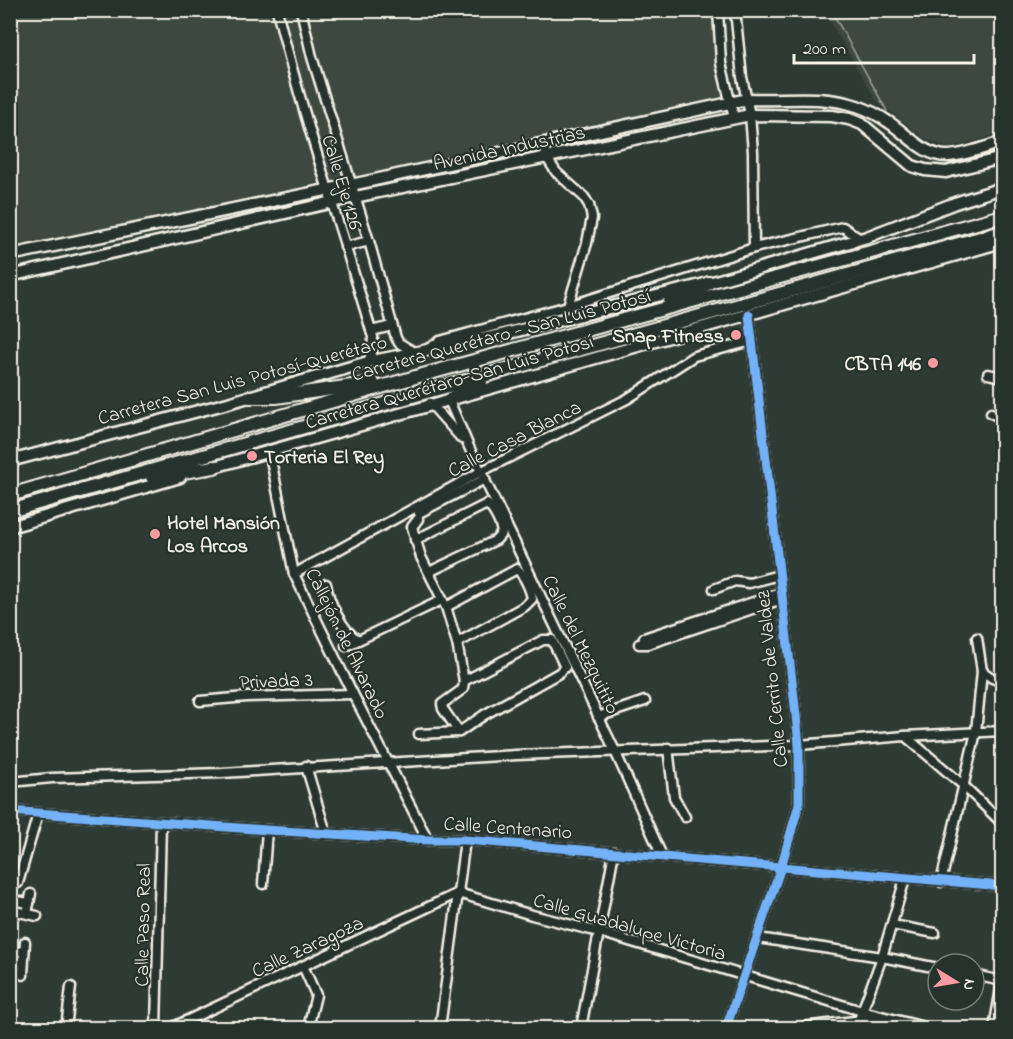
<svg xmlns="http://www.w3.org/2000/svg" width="1013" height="1039" font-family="'Indie Flower',sans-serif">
  <rect width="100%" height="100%" fill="#2e3b34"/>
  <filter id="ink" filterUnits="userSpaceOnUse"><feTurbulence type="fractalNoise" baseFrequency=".0167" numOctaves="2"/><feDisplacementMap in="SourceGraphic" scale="12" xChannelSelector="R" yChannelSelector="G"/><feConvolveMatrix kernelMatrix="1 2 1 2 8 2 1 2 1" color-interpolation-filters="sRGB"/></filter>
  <g filter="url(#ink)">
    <g fill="#3c4841">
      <polygon points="11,11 716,11 719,65 726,106 11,253"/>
      <polygon points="824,11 1002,11 1002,133 949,148 924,138 876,100"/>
    </g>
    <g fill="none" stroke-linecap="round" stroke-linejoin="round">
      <polyline stroke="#a4a8a0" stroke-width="1.5" points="831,10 887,111"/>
      <defs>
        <g id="minor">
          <path d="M277 10C304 121 341 228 373 337L372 352 368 362"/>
          <polyline points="301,10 312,57 369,241 396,338 399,343 414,352"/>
          <polyline points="718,10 721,63 734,118"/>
          <polyline points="735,10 742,77 750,115 753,152 754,248"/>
          <polyline points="544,144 547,158 556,172 584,197 589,205 592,218 587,243 568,306"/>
          <polyline points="345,247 369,241"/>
          <polyline points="371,331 392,326"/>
          <polyline points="429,348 440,341 568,306 754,248 843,227 860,239"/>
          <polyline points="988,374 1002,377"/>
          <polyline points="448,398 469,447 615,751 662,856"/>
          <polyline points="430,403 462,439"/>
          <polyline points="991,413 1002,418"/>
          <polyline points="269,450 294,574 353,694 428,840"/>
          <polyline points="419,513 485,479"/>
          <polyline points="418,519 412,527 421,557 446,607 457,643 464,681 463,689 442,704 443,709 459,732"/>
          <path d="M415 540 487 504C494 510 501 524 502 533L496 540 429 572"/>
          <polyline points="294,574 482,471 627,399 694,356 752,341"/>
          <path d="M326 584C329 603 342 630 358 640"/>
          <polyline points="714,589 735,581 749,583 779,575"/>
          <path d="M446 607 517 569C524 575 531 590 532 599L525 606 457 643"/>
          <polyline points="643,643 644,638 781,593"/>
          <polyline points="639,644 648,644 782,599"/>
          <polyline points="346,646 442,600"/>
          <polyline points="982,671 992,678 1002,681"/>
          <polyline points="200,701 247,697 353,694"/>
          <polyline points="598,717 645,701"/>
          <polyline points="419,734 459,732 484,715 559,673 565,667 552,640 543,640 464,681"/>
          <polyline points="905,736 964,786 1002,823"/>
          <polyline points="668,748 674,797 685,817"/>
          <polyline points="306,766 326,833"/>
          <polyline points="10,782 52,778 222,773 516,755 799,745 905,736 1002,731"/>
          <polyline points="10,811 267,830 428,840 465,840 1002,886"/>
          <polyline points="941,882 976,732 982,671 977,638"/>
          <polyline points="18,883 38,814"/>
          <polyline points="263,884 267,830"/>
          <polyline points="10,900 29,903"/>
          <polyline points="10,910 37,916"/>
          <polyline points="27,913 31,894"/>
          <polyline points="892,925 935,933"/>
          <polyline points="758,938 882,957 938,968"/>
          <polyline points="10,950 24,952"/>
          <polyline points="10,958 23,962"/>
          <polyline points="303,966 316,995 308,1028"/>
          <polyline points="23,975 25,942"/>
          <polyline points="974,975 1002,981"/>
          <polyline points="66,1028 71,987"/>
          <polyline points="156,1028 161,823"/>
          <polyline points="171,1028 458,893 532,915 599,932 862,1011 928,1028"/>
          <polyline points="440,1028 465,840"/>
          <polyline points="581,1028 614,852"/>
          <polyline points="726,1028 781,867 799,804 799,745 795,706 749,315"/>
          <polyline points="794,1028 881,1018"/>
          <polyline points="856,1028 882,957 905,879"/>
          <polyline points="994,1028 1002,983"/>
        </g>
        <g id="major">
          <path d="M10 255 365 182 748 99C784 101 822 94 857 106 869 110 880 116 890 123 908 135 925 157 949 156 966 155 986 147 1002 142"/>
          <polyline points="10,276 355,197 750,115 832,116 849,119 862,124 912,166 925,170 946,172 1002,158"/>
          <polyline points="10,461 228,403 368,362 497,336 709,283 867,237 955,203 1002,188"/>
          <path d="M207 469C471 392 737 319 1002 242"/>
          <polyline points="10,527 180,477"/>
        </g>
        <g id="highway">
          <polyline points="670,302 709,283"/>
          <polyline points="249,397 276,397 373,383"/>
          <polyline points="453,397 481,382"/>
          <polyline points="152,477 214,467"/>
          <polyline points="10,495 419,376 1002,216"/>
          <polyline points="10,511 423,393 1002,232"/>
        </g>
      </defs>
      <use href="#minor" stroke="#f4f1e8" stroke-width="13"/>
      <use href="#major" stroke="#f4f1e8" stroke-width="15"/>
      <use href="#highway" stroke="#f4f1e8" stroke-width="16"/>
      <use href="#minor" stroke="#26332d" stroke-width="8"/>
      <use href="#major" stroke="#26332d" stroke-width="10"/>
      <use href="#highway" stroke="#26332d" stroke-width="12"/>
      <defs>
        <g id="cycleway">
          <polyline points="10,811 267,830 428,840 465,840 1002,886"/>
          <polyline points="726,1028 781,867 799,804 799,745 795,706 749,315"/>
        </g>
      </defs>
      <use href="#cycleway" stroke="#26332d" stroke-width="13"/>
      <use href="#cycleway" stroke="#73b2f8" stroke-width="9"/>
    </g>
  </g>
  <g fill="#ff9aa2" stroke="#26332d" stroke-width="2">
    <circle cx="736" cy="335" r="6"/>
    <circle cx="933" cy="363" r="6"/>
    <circle cx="252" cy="456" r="6"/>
    <circle cx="155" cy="534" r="6"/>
  </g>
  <g text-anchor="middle" stroke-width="4.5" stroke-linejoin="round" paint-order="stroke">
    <g font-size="20" fill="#f4f1e8" stroke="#26332d">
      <text transform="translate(509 147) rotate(-12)" y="7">Avenida Industrias</text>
      <text transform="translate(343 182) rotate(73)" y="7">Calle Eje 126</text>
      <text transform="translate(501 334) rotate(-15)" y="7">Carretera Querétaro - San Luis Potosí</text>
      <text transform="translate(242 379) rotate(-15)" y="7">Carretera San Luis Potosí-Querétaro</text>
      <text transform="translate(449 381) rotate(-16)" y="7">Carretera Querétaro-San Luis Potosí</text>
      <text transform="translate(514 438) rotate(-27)" y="7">Calle Casa Blanca</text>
      <text transform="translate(348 643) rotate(64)" y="7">Callejón de Alvarado</text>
      <text transform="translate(582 644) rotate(64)" y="7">Calle del Mezquitito</text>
      <text transform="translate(771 679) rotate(-96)" y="7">Calle Cerrito de Valdez</text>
      <text transform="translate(276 680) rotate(-2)" y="7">Privada 3</text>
      <text transform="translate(508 827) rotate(4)" y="7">Calle Centenario</text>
      <text transform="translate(142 925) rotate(-89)" y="7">Calle Paso Real</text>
      <text transform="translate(630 926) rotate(16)" y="7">Calle Guadalupe Victoria</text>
      <text transform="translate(307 946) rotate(-25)" y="7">Calle Zaragoza</text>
    </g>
    <g font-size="20" font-weight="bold" fill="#f4f1e8" stroke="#26332d" text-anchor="end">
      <text x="724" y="342">Snap Fitness</text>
      <text x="921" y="370">CBTA 146</text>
      <text x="264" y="463" text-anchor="start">Torteria El Rey</text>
      <text x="167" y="529" text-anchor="start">Hotel Mansión<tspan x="167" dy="23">Los Arcos</tspan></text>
    </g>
  </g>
  <rect width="1013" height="1039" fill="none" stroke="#26332d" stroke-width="36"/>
  <rect x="18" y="18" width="977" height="1003" fill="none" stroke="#f4f1e8" stroke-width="2" filter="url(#ink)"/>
  <g transform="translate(956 982) rotate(101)"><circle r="28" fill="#26332d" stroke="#787f78" stroke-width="1.5"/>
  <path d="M0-4.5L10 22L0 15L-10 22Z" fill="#ff9aa2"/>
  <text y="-9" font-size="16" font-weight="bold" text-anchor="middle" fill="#f4f1e8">N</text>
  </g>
  <path d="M794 54v9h180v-9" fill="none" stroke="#f4f1e8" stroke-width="3"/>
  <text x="803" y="54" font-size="18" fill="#f4f1e8" stroke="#26332d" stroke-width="4.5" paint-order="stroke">200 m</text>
</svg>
